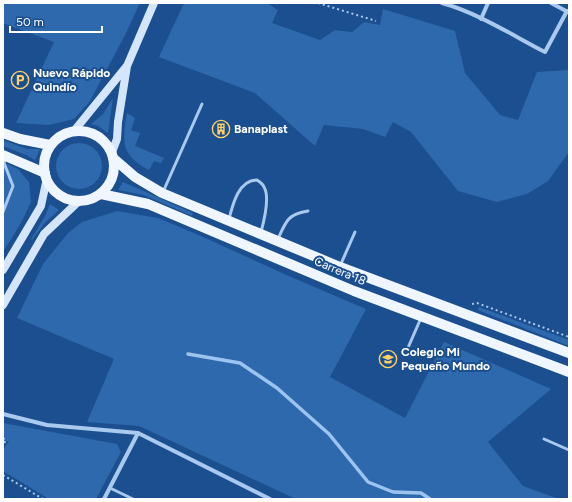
<svg xmlns="http://www.w3.org/2000/svg" width="572" height="502" font-family="Figtree,sans-serif">
  <rect width="100%" height="100%" fill="#1b4f8f"/>
  <g fill="#2e69ad">
    <polygon points="3,3 140,3 125,35 90,101 74,119 49,125 16,123 54,42 3,23"/>
    <polygon points="184,3 268,3 268,4 278,10 272,23 320,40 335,30 352,32 364,22 380,25 383,9 455,31 465,73 500,115 518,120 537,72 569,70 569,152 548,181 527,194 497,202 458,191 411,132 393,122 385,137 363,129 324,125 315,146 255,93 159,57"/>
    <polygon points="113,98 108,133 98,126 91,124 103,114"/>
    <path d="M127 113 135 118 131 130 140 133 135 146 164 158 161 163 154 161 149 170C121 155 122 143 127 113Z"/>
    <polygon points="3,140 27,149 40,149 35,160 26,155 3,146"/>
    <circle cx="79" cy="166" r="23"/>
    <polygon points="3,162 18,169 29,182 31,202 21,223 3,252"/>
    <polygon points="123,182 193,213 192,216 144,195 118,190"/>
    <polygon points="50,204 59,210 45,223 32,240 31,239 45,216"/>
    <polygon points="117,211 158,218 201,236 291,277 366,309 330,377 405,418 444,342 551,389 488,442 523,486 559,499 296,499 139,426 87,422 114,359 17,318 43,264 68,233 82,222"/>
    <polygon points="479,307 569,340 569,346 478,310"/>
    <polygon points="3,423 117,444 121,452 96,499 49,499 3,471 3,450 9,441 3,441"/>
  </g>
  <g fill="none" stroke-linecap="round" stroke-linejoin="round">
    <polyline stroke="#9cc4f0" stroke-width="3.5" points="188,354 240,363 277,388 329,434 368,482 393,492 421,493 430,499"/>
    <g stroke="#a9c9ee" stroke-width="2" stroke-dasharray="2 3" stroke-linecap="butt">
      <polyline points="318,3 376,21"/>
      <polyline points="472,304 477,303 569,337"/>
      <polyline points="3,438 6,440 3,445"/>
      <polyline points="3,475 43,499"/>
    </g>
    <g stroke="#a9c9ee" stroke-width="3">
      <polyline points="163,192 202,104"/>
      <polyline points="3,212 13,186 4,163 6,158"/>
      <path d="M229 219C233 203 239 180 257 180 260 182 263 184 264 187 270 197 264 221 261 232"/>
      <path d="M278 239C286 221 288 214 308 211"/>
      <polyline points="340,266 355,232"/>
      <polyline points="407,350 421,318"/>
      <polyline points="544,439 569,450"/>
      <polyline points="110,488 133,499"/>
    </g>
    <g stroke="#a9c9ee" stroke-width="4">
      <path d="M442 3C478 13 512 35 545 52L567 11"/>
      <polyline points="551,3 568,12"/>
      <polyline points="481,19 488,3"/>
      <polyline points="3,414 47,425 138,433 270,499"/>
      <polyline points="104,499 138,433"/>
    </g>
    <g stroke="#d6e6fa" stroke-width="8">
      <polyline points="74,131 126,67"/>
      <polyline points="112,152 117,139 118,122 127,66 154,3"/>
      <polyline points="3,270 41,206 47,178"/>
      <polyline points="3,305 44,234 79,201"/>
    </g>
    <g stroke="#f0f6ff" stroke-width="10">
      <circle cx="79" cy="166" r="35"/>
      <polyline points="3,133 20,139 50,145"/>
      <polyline points="3,155 45,173"/>
      <polyline points="113,158 135,177 162,193 340,267 569,353"/>
      <polyline points="101,194 148,204 354,291 569,372"/>
    </g>
  </g>
  <defs>
    <symbol id="parking-ring" viewBox="-11 -11 22 22"><circle r="9.5" fill="#1b4f8f" stroke="#ffd166" stroke-width="1.5"/><path d="M-3.5-5.5H1a3.5 3.5 0 0 1 0 7H-1V5.5H-3.5ZM-1-3.4V-.6H.8a1.4 1.4 0 0 0 0-2.8Z" fill="#ffd166"/></symbol>
    <symbol id="building-ring" viewBox="-11 -11 22 22"><circle r="9.5" fill="#1b4f8f" stroke="#ffd166" stroke-width="1.5"/><path d="M-4-6H4V6H1V3H-1V6H-4ZM-2.5-4.3h1.7v1.8h-1.7ZM.8-4.3h1.7v1.8H.8ZM-2.5-1h1.7V.8h-1.7ZM.8-1h1.7V.8H.8Z" fill="#ffd166"/></symbol>
    <symbol id="university-ring" viewBox="-11 -11 22 22"><circle r="9.5" fill="#1b4f8f" stroke="#ffd166" stroke-width="1.5"/><path d="M0-5L7-2L0 1L-7-2ZM-4 1L0 2.5L4 1V4Q0 6-4 4Z" fill="#ffd166"/></symbol>
  </defs>
  <g fill-rule="evenodd">
    <use href="#parking-ring" x="10" y="70" width="20" height="20"/>
    <use href="#building-ring" x="211" y="119" width="20" height="20"/>
    <use href="#university-ring" x="378" y="349" width="20" height="20"/>
  </g>
  <g text-anchor="middle" stroke-width="4" stroke-linejoin="round" paint-order="stroke">
    <g font-size="12" font-weight="bold" fill="#fff" stroke="#1b4f8f" text-anchor="start">
      <text x="33" y="77">Nuevo Rápido<tspan x="33" dy="14">Quindío</tspan></text>
      <text x="234" y="133">Banaplast</text>
      <text x="401" y="356">Colegio Mi<tspan x="401" dy="14">Pequeño Mundo</tspan></text>
    </g>
    <g font-size="12" fill="#fff" stroke="#1b4f8f">
      <text transform="translate(340 271) rotate(23)" y="4">Carrera 18</text>
    </g>
  </g>
  <rect width="572" height="502" fill="none" stroke="#ffffff" stroke-width="8"/>
  <path d="M10 26v6h92v-6" fill="none" stroke="#ffffff" stroke-width="2"/>
  <text x="16" y="26" font-size="12" fill="#ffffff" stroke="#1b4f8f" stroke-width="3" paint-order="stroke">50 m</text>
</svg>
